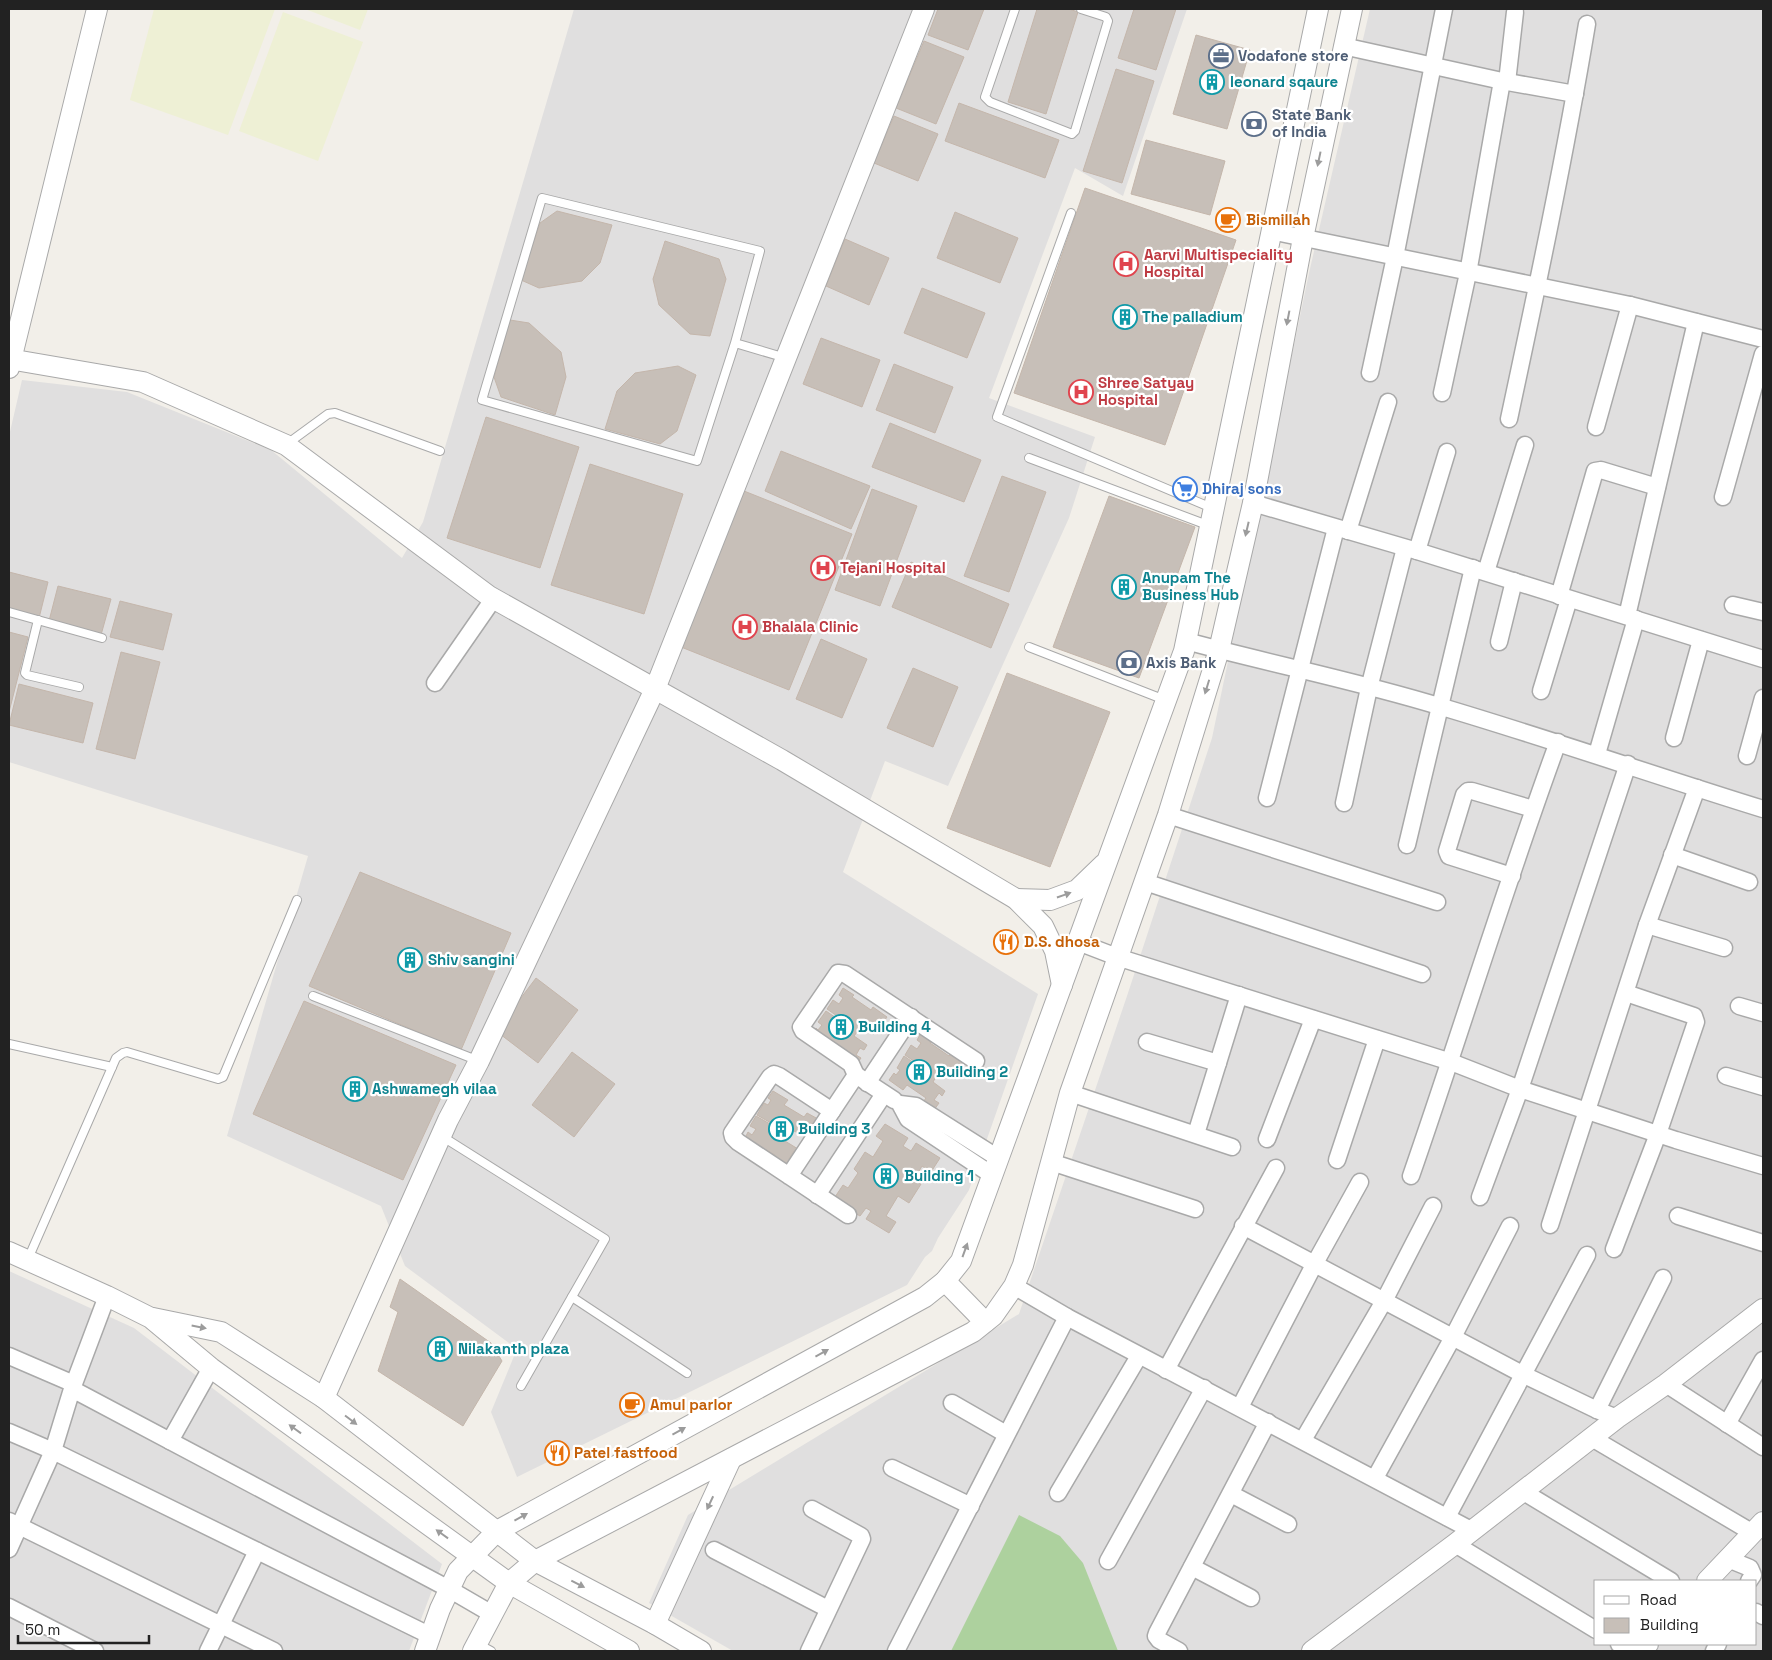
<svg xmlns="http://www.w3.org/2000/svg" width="1772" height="1660" font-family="'Space Grotesk',sans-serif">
  <rect width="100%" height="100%" fill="#f2efe9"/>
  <g fill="#e0dfdf" fill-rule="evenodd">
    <polygon points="574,9 1187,9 1123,196 1075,168 989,398 1095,437 1069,518 948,786 885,761 843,872 1038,994 969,1190 938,1238 932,1251 925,1257 907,1285 517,1477 491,1412 517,1349 405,1266 381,1206 227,1136 308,856 9,762 9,436 22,380 127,392 271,450 402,558 423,522"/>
    <path d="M1370 9H1763V1651H733L649 1603 688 1515 1019 1314 1127 996 1212 738 1309 273ZM1596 1581H1756V1644H1596Z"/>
    <polygon points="9,1271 134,1328 442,1564 409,1651 9,1651"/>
  </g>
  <g fill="#eef0d5">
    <polygon points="154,9 275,9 228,135 130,100"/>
    <polygon points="305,9 368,9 360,30"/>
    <polygon points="283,12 363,42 318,161 239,131"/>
  </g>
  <polygon fill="#add19e" points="1019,1515 1060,1536 1083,1563 1118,1651 951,1651"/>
  <g fill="#c7bfb8" stroke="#c4b6ab">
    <polygon points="938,9 984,9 968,50 928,35"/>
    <polygon points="1037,9 1069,9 1078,12 1046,114 1008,102"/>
    <polygon points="1134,9 1176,9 1156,70 1118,58"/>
    <polygon points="1196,35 1250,50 1227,129 1173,114"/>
    <polygon points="924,41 964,57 936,124 896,108"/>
    <polygon points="1116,69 1154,81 1122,183 1083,171"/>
    <polygon points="959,103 1059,140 1045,178 945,141"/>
    <polygon points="894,116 938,134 918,181 874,163"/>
    <polygon points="1146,140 1225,161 1210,215 1131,194"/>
    <polygon points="1085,188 1236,240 1165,445 1014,393"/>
    <polygon points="557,211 612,225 600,263 582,281 539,288 521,280 540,223"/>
    <polygon points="955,212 1018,238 1000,283 937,258"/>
    <polygon points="845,239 889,258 869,305 826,286"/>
    <polygon points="665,241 719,259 726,279 710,336 690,334 659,305 653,279"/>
    <polygon points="922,288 985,313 967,358 904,333"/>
    <polygon points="510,320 529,323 561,352 566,377 555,415 501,397 494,377"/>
    <polygon points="821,338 880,360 862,407 803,384"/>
    <polygon points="894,364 953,387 935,433 876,410"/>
    <polygon points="678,366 696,375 677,431 660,444 605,429 617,391 635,373"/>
    <polygon points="486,417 579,447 540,568 447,538"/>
    <polygon points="890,423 981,460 964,502 872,467"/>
    <polygon points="781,451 870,486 851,529 765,491"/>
    <polygon points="590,464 683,494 644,614 551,585"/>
    <polygon points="1002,476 1046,492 1009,592 964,576"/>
    <polygon points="872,489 917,506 880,606 835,590"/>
    <polygon points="744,491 852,534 789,690 681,647"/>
    <polygon points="1109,496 1195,527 1139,678 1053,647"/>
    <polygon points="911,562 1009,604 991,648 892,607"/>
    <polygon points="9,572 48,582 39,618 9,610"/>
    <polygon points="58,586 111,599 101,635 49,621"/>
    <polygon points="120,601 172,614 163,650 110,637"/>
    <polygon points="9,632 28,637 9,712"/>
    <polygon points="821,639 867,659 842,718 796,699"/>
    <polygon points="121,652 160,662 135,759 96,749"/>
    <polygon points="913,668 958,687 933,747 887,728"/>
    <polygon points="1007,673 1110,712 1050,867 947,828"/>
    <polygon points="19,684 93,703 83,743 9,725"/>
    <polygon points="360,872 511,933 461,1050 309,986"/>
    <polygon points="536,978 578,1010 538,1063 496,1031"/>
    <polygon points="843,988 854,995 852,997 871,1010 873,1007 887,1017 882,1024 879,1022 875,1029 877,1030 874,1034 862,1025 854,1036 867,1045 864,1050 860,1048 856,1055 861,1058 856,1065 811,1035 816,1028 818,1030 822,1025 818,1022 826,1011 839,1020 840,1018 827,1009 833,1000 839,1004 843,998 839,995"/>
    <polygon points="304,1001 456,1065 403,1180 253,1114"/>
    <polygon points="921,1033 932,1040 930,1043 949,1056 951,1052 965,1062 960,1069 958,1067 953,1074 955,1075 953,1079 940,1070 933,1082 945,1091 942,1096 939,1093 934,1100 939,1103 934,1110 923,1102 926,1098 907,1085 903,1090 889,1080 894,1073 896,1075 900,1070 897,1068 904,1056 917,1065 918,1064 905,1055 911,1045 917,1049 921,1043 917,1040"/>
    <polygon points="572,1052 615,1084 574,1137 532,1105"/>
    <polygon points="773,1091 788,1100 784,1105 804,1117 807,1113 818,1119 815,1126 810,1123 805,1131 809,1132 806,1137 792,1130 785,1141 798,1149 796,1153 794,1151 789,1159 792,1160 788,1167 773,1159 775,1155 756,1144 754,1146 744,1140 748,1132 752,1135 756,1129 750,1126 756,1116 770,1124 771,1123 757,1115 764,1103 768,1105 771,1100 768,1098"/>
    <polygon points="885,1124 908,1138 903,1146 911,1151 916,1143 940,1158 931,1172 922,1166 914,1180 921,1184 909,1203 898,1196 886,1216 896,1222 889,1233 866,1219 871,1211 866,1208 860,1216 833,1200 843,1185 848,1188 858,1173 854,1169 865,1152 873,1157 883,1141 876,1136"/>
    <polygon points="400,1279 491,1343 502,1361 463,1426 378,1371 398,1312 390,1307"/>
  </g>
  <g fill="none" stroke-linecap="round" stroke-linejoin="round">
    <defs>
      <g id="service">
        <polyline points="1015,9 985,97 990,102 1072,134 1075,131 1108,21 1106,17 1081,9"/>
        <polyline points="1071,213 997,417 1212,508"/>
        <polyline points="735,343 760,251 542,198 482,400 697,461 735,343 786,358"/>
        <polyline points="287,444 328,414 335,413 440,451"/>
        <polyline points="1029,458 1210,526"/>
        <polyline points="9,612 102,638"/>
        <polyline points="38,620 25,673 27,675 79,687"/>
        <polyline points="1029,647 1165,700"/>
        <polyline points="313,996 479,1061"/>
        <polyline points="9,1044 112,1067"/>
        <polyline points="443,1137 605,1239 521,1386"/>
        <polyline points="28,1259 116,1058 123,1053 127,1052 218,1079 223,1077 297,900"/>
        <polyline points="572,1297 687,1373"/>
        <polyline points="478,1644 491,1651"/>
      </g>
      <g id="minor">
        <polyline points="1343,46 1502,81 1575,94"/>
        <polyline points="1507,82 1515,12"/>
        <polyline points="1271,231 1630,305 1763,339"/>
        <polyline points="1370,373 1395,257 1444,9"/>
        <polyline points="1442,393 1468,273 1502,81"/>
        <path d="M1509 419C1537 288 1565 156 1587 24"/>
        <polyline points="1596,427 1630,305"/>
        <polyline points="1723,497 1763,354"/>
        <polyline points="1253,503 1417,551 1763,659"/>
        <polyline points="1348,531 1388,402"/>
        <polyline points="1417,551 1447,452"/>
        <polyline points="1486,572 1525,445"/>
        <polyline points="1559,596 1595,471 1601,470 1657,487"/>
        <polyline points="1733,605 1763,612"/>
        <polyline points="1627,616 1696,322"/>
        <path d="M1186 641C1271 664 1358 681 1442 707 1550 739 1656 776 1763 809"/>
        <polyline points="1499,642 1514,581"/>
        <polyline points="435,683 494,598"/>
        <polyline points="1541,691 1569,599"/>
        <polyline points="1674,738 1701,640"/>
        <polyline points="1597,754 1636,619"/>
        <polyline points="1747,756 1763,698"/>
        <polyline points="1267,798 1336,528"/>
        <polyline points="1344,803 1369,688 1405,548"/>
        <polyline points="1168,815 1437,902"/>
        <polyline points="1407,845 1473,568"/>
        <polyline points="1672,855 1749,882"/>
        <polyline points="1512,876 1449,856 1447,851 1464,795 1468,791 1472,791 1533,809"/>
        <polyline points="1145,882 1422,974"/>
        <polyline points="1647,925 1724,948"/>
        <polyline points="1078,942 1117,957 1451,1062 1520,1089 1676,1140 1763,1166"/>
        <polyline points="1739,1006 1763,1013"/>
        <polyline points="1147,1042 1218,1063"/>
        <polyline points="856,1075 851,1064 803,1031 801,1027 838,973 845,974 976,1061"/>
        <polyline points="1726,1076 1763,1087"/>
        <polyline points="867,1083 911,1017"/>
        <polyline points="1070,1093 1232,1147"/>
        <polyline points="832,1111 856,1075 894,1100"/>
        <polyline points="1196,1134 1239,995"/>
        <polyline points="1267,1139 1313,1019"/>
        <polyline points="1337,1160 1377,1039"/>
        <polyline points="1051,1162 1195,1209"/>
        <polyline points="992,1175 908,1119 900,1104 916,1106 998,1158"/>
        <polyline points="789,1176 832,1111 779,1076 774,1074 770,1077 732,1133 733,1137 738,1142 848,1215"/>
        <path d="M1411 1176C1461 1032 1505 886 1558 742"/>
        <polyline points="817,1195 884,1094"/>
        <polyline points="1480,1197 1520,1089 1628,764"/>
        <polyline points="1678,1216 1763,1243"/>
        <polyline points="1550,1225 1647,925 1697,788"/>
        <polyline points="1243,1226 1524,1375 1597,1410 1617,1418"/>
        <polyline points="1614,1249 1658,1134 1696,1022 1694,1016 1626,993"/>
        <polyline points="1014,1286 1067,1317 1471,1530"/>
        <polyline points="9,1356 74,1384"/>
        <polyline points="1166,1370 1276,1168"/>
        <polyline points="1666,1384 1763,1447"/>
        <polyline points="72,1389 107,1296"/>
        <polyline points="952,1403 1006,1434"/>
        <polyline points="1240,1407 1315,1263 1360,1182"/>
        <polyline points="1597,1410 1663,1278"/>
        <polyline points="1727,1424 1763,1360"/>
        <polyline points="9,1432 53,1451 431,1636"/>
        <polyline points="1592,1438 1753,1533"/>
        <polyline points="1303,1440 1384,1301 1433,1206"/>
        <polyline points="170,1441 211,1368"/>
        <polyline points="892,1468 971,1506"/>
        <polyline points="1375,1478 1453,1337 1510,1226"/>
        <polyline points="1522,1491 1671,1581"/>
        <polyline points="1058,1493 1139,1356"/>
        <polyline points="1231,1494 1288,1524"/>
        <polyline points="1447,1517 1587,1255"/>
        <polyline points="9,1521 274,1651"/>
        <polyline points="1455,1544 1596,1630"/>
        <polyline points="9,1549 53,1451 72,1389 449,1589 492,1614"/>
        <polyline points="714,1550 828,1609"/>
        <polyline points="1728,1559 1750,1568 1753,1575 1749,1581"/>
        <polyline points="1108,1561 1204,1388"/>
        <polyline points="1192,1567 1251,1598"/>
        <polyline points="9,1607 95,1651"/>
        <polyline points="1756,1612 1763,1616"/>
        <polyline points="1619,1644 1631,1651"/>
        <polyline points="208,1651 257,1551"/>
        <polyline points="809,1651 862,1539 861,1536 812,1509"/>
        <polyline points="896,1651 1067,1317"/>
        <polyline points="1179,1651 1159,1640 1156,1636 1157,1633 1268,1422"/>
        <polyline points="1714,1651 1718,1644"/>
      </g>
      <g id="tertiary">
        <polyline points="9,359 143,382 286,445 489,596 782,760 1016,899 1043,926 1055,951 1062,985"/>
        <polyline points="9,368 97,9"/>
        <polyline points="1016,899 1050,900 1077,890 1104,864"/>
        <polyline points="9,1252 107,1296 151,1318 211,1368 509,1583 629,1651"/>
        <polyline points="945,1281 985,1322"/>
        <polyline points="153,1318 221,1332 324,1398 535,1561 655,1624 701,1651"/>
        <polyline points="324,1398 448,1120 479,1061 655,689 924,9"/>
        <polyline points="1707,1581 1763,1522"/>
        <polyline points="655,1624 731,1459"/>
        <polyline points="425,1651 440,1609 458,1571 497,1531 925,1297 945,1281 961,1261 1184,651 1318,9"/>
        <polyline points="473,1651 509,1583 535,1561 973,1332 993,1316 1014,1286 1023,1265 1070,1093 1168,815 1219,650 1253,503 1303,238 1352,9"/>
        <polyline points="1312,1651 1455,1544 1617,1418 1666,1384 1763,1309"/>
        <polyline points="1641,1651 1648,1644"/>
      </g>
    </defs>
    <use href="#service" stroke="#a9a9a9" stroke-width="10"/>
    <use href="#minor" stroke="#a9a9a9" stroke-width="19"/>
    <use href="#tertiary" stroke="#a9a9a9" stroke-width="22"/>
    <use href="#service" stroke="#fff" stroke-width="8"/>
    <use href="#minor" stroke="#fff" stroke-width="16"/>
    <use href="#tertiary" stroke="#fff" stroke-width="20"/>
  </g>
  <defs><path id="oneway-solid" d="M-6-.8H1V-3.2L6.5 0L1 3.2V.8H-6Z" transform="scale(1.25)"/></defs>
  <g fill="#9c9c9c">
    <use href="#oneway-solid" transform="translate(1319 159) rotate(102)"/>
    <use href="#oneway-solid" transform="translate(1288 318) rotate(101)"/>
    <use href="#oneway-solid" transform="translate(1247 529) rotate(103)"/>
    <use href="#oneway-solid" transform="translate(1207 687) rotate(107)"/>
    <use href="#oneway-solid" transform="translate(1064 895) rotate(-19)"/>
    <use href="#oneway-solid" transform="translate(965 1250) rotate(-70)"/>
    <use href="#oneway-solid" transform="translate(199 1327) rotate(11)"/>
    <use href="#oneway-solid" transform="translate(822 1353) rotate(-29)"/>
    <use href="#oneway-solid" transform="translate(351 1420) rotate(37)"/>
    <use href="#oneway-solid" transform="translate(295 1429) rotate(-144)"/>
    <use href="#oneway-solid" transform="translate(679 1431) rotate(-29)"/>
    <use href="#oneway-solid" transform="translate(710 1503) rotate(115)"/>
    <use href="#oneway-solid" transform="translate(521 1517) rotate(-29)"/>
    <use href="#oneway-solid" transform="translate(442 1534) rotate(-144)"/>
    <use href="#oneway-solid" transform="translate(578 1584) rotate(27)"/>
  </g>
  <defs>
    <symbol id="office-ring" viewBox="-11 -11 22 22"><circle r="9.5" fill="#fff" stroke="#5c6f8a" stroke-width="1.5"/><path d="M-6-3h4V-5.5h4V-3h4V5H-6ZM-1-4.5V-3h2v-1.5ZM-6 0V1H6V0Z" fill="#5c6f8a"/></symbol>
    <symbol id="building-ring" viewBox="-11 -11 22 22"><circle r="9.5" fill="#fff" stroke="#0f9aa8" stroke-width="1.5"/><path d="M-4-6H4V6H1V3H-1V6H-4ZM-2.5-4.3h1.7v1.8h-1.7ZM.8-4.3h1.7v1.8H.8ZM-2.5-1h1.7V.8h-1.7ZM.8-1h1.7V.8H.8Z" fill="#0f9aa8"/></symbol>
    <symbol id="bank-ring" viewBox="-11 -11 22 22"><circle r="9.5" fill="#fff" stroke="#5c6f8a" stroke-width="1.5"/><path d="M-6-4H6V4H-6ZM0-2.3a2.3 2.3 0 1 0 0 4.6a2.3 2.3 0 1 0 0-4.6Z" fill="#5c6f8a"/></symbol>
    <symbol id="cafe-ring" viewBox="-11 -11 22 22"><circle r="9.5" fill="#fff" stroke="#e8710a" stroke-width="1.5"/><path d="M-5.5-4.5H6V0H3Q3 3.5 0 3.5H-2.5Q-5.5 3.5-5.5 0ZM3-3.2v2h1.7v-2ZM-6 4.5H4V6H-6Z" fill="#e8710a"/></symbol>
    <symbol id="hospital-ring" viewBox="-11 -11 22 22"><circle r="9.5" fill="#fff" stroke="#e0444e" stroke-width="1.5"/><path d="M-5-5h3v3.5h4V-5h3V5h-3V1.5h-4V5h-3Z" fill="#e0444e"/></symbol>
    <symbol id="supermarket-ring" viewBox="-11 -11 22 22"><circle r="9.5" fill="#fff" stroke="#3f7fe0" stroke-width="1.5"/><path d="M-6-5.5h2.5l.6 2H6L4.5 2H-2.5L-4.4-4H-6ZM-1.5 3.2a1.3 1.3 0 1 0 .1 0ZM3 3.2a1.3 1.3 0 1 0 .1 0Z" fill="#3f7fe0"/></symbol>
    <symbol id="restaurant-ring" viewBox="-11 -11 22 22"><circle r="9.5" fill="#fff" stroke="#e8710a" stroke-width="1.5"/><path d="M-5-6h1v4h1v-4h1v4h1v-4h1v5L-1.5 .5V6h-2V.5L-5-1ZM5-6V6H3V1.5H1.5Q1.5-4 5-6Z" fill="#e8710a"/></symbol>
  </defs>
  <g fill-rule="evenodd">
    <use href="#office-ring" x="1207" y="42" width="28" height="28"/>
    <use href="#building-ring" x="1198" y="68" width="28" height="28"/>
    <use href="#bank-ring" x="1240" y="110" width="28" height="28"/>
    <use href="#cafe-ring" x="1214" y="206" width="28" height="28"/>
    <use href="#hospital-ring" x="1112" y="250" width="28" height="28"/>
    <use href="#building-ring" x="1111" y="303" width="28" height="28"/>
    <use href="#hospital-ring" x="1067" y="378" width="28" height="28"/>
    <use href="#supermarket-ring" x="1171" y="475" width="28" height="28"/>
    <use href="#hospital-ring" x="809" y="554" width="28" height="28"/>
    <use href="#building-ring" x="1110" y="573" width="28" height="28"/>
    <use href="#hospital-ring" x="731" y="613" width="28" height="28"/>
    <use href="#bank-ring" x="1115" y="649" width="28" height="28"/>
    <use href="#restaurant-ring" x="992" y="928" width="28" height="28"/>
    <use href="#building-ring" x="396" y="946" width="28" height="28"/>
    <use href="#building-ring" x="827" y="1013" width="28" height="28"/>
    <use href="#building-ring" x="905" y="1058" width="28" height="28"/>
    <use href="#building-ring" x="341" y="1075" width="28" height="28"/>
    <use href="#building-ring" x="767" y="1115" width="28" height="28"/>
    <use href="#building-ring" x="872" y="1162" width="28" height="28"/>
    <use href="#building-ring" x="426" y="1335" width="28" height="28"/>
    <use href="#cafe-ring" x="618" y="1391" width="28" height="28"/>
    <use href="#restaurant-ring" x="543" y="1439" width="28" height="28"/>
  </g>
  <g text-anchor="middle" stroke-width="4.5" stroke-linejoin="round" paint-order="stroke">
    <g font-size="15" font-weight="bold" fill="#4e5e75" stroke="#fff" text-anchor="start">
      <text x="1238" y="61">Vodafone store</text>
      <text x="1272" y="120">State Bank<tspan x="1272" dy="17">of India</tspan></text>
      <text x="1146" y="668">Axis Bank</text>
    </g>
    <g font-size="15" font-weight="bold" fill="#0d838f" stroke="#fff" text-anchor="start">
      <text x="1230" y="87">leonard sqaure</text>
      <text x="1142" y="322">The palladium</text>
      <text x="1142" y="583">Anupam The<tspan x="1142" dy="17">Business Hub</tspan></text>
      <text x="428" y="965">Shiv sangini</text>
      <text x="858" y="1032">Building 4</text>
      <text x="936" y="1077">Building 2</text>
      <text x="372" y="1094">Ashwamegh vilaa</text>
      <text x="798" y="1134">Building 3</text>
      <text x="904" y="1181">Building 1</text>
      <text x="458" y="1354">Nilakanth plaza</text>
    </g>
    <g font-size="15" font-weight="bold" fill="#c56008" stroke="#fff" text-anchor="start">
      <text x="1246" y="225">Bismillah</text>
      <text x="1024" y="947">D.S. dhosa</text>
      <text x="650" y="1410">Amul parlor</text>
      <text x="574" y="1458">Patel fastfood</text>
    </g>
    <g font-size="15" font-weight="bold" fill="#be3a42" stroke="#fff" text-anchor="start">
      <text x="1144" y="260">Aarvi Multispeciality<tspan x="1144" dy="17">Hospital</tspan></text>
      <text x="1098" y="388">Shree Satyay<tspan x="1098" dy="17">Hospital</tspan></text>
      <text x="840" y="573">Tejani Hospital</text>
      <text x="762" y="632">Bhalala Clinic</text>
    </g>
    <g font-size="15" font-weight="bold" fill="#366cbe" stroke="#fff" text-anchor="start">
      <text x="1202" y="494">Dhiraj sons</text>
    </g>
  </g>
  <rect width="1772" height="1660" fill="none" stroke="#222222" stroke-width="20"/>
  <rect x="1594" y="1580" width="162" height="65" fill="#ffffff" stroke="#a7a7a7"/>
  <rect x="1604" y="1596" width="25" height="8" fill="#ffffff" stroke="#a7a7a7"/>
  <text x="1640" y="1605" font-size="15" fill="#222222">Road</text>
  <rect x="1604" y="1618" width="25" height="15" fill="#c7bfb8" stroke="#a7a7a7"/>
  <text x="1640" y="1630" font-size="15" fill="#222222">Building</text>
  <path d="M18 1635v8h131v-8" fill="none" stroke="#222222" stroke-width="2.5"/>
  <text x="25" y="1635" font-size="15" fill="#222222" stroke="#ffffff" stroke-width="4" paint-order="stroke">50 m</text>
</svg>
